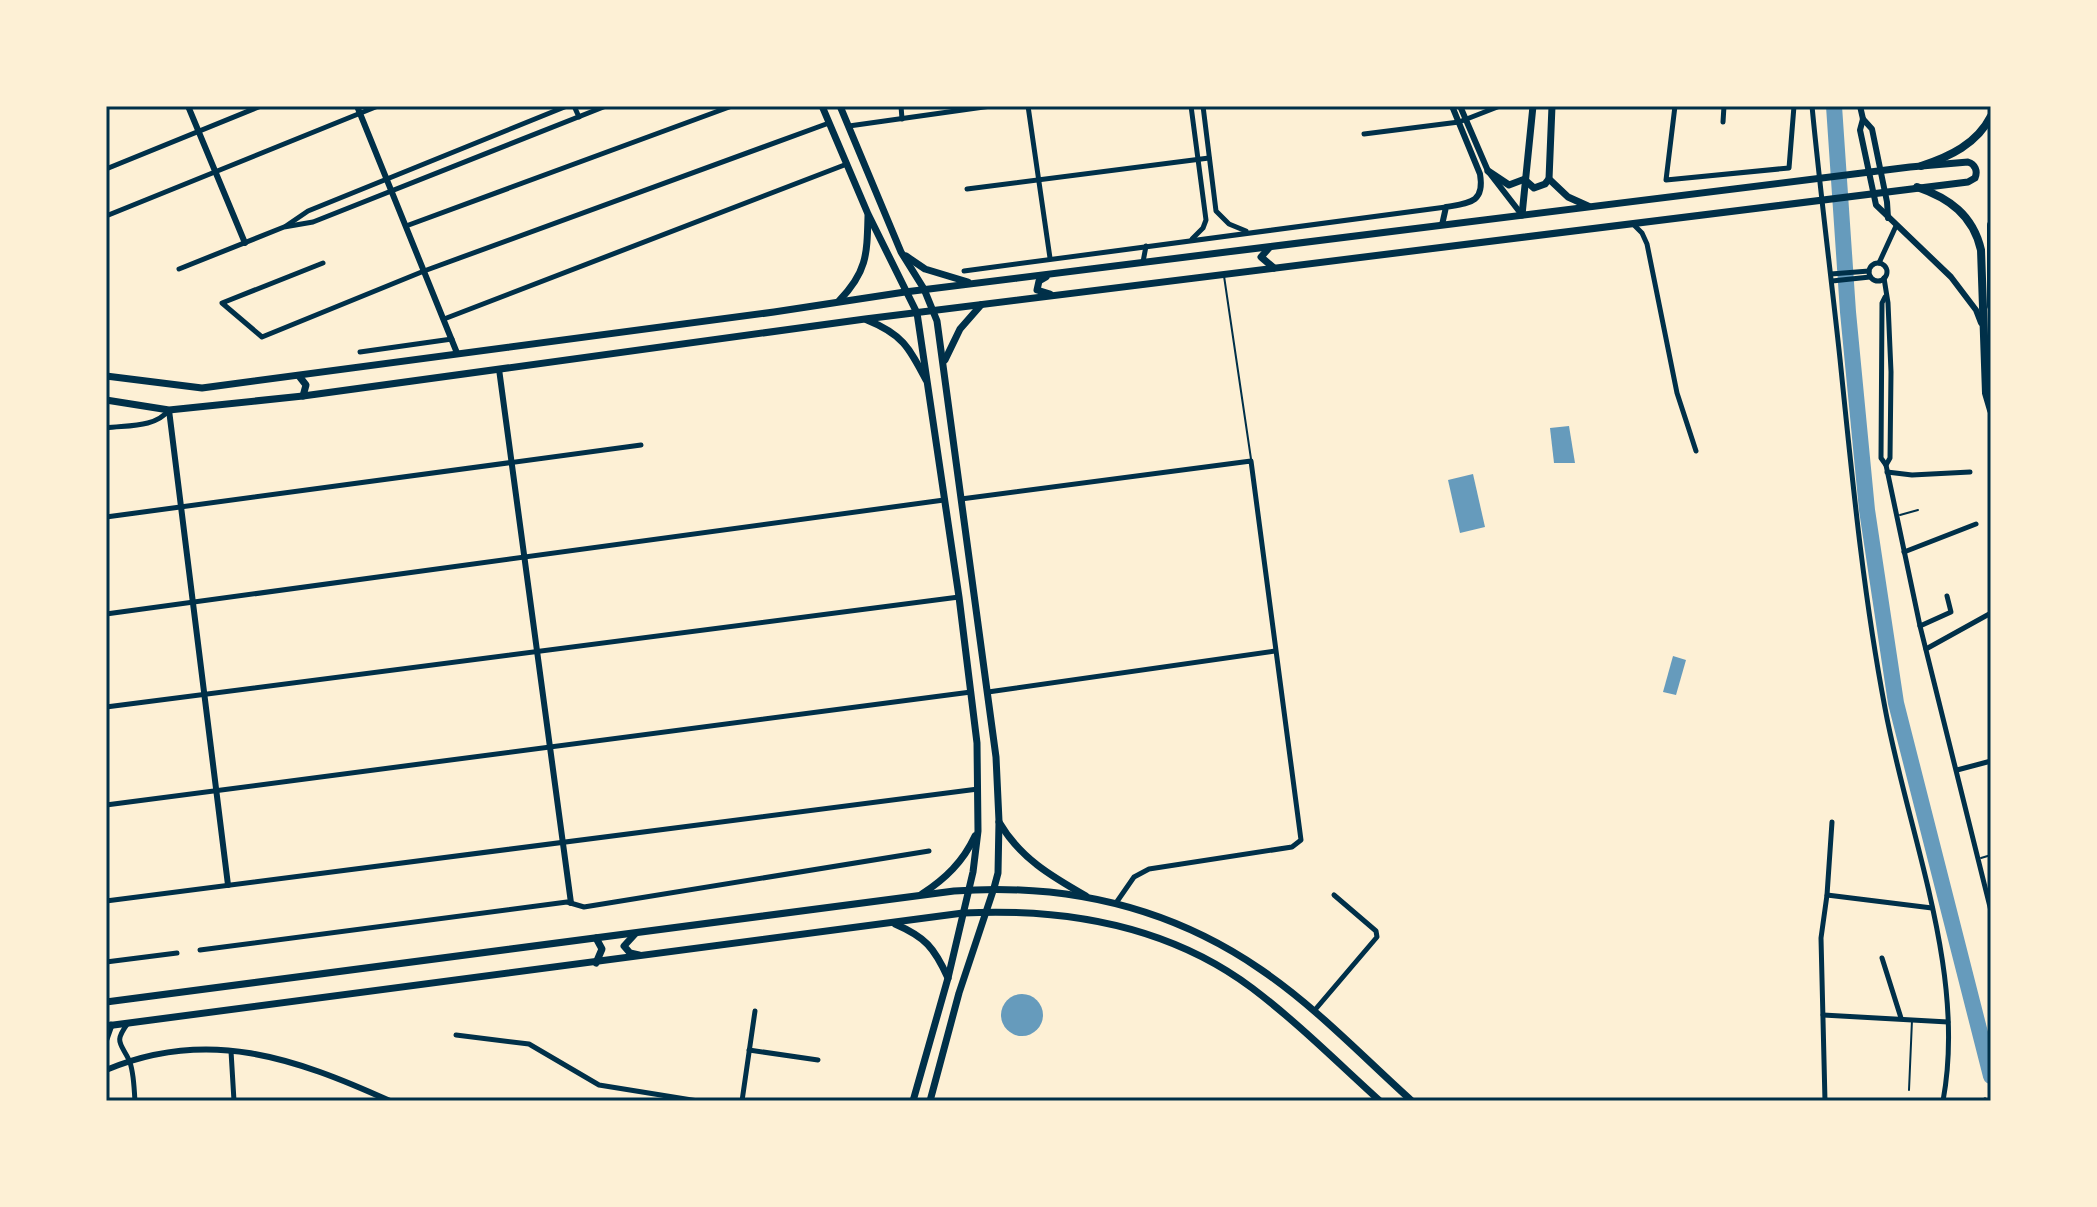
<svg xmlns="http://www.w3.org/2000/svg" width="2097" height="1207" font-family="'Open Sans',sans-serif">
  <rect width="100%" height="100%" fill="#fdf0d5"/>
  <g fill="#669bbc">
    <polygon points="1569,426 1575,463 1554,463 1550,428"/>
    <polygon points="1473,474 1485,527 1460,533 1448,480"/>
    <polygon points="1673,656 1686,660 1676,695 1663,692"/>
    <circle cx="1022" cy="1015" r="21"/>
  </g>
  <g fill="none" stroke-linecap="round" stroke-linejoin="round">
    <polyline stroke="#669bbc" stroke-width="16" points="1834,106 1848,312 1867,510 1896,703 1991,1076"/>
    <g stroke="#003049" stroke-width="2">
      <polyline points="1224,276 1251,459"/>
      <polyline points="1900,515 1918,510"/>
      <polyline points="1981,858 1991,855"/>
      <polyline points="1909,1090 1912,1020"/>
    </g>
    <g stroke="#003049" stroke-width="5">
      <polyline points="574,106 579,117"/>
      <polyline points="901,106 902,119"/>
      <polyline points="1028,106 1050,258"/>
      <polyline points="1191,106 1206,220 1203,228 1192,239"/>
      <polyline points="1203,106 1216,211 1229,224 1246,231"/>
      <polyline points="1675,106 1666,180 1789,168 1794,106"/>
      <path d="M1812 106C1820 190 1831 275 1840 359 1852 476 1863 593 1885 708 1908 833 1967 973 1943 1101"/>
      <polyline points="1723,122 1724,106"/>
      <polyline points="849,126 991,106"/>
      <polyline points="1364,134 1459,122 1500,106"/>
      <polyline points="106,169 261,106"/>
      <polyline points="967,189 1209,158"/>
      <polyline points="106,216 378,106"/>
      <polyline points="1633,224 1642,233 1647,244 1677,393 1696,451"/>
      <polyline points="286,226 308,211 567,106"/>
      <polyline points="406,226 732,106"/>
      <polyline points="1143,262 1146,246"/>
      <polyline points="323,263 222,303 262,337 424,271 829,123"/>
      <polyline points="1879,263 1896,226"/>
      <circle cx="1878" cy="272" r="9"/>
      <polyline points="179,269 284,227 313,222 606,106"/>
      <polyline points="964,271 1446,207"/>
      <polyline points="1831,274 1869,271"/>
      <polyline points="1884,278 1888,303 1891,372 1890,458 1886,465"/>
      <polyline points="1832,281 1870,277"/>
      <polyline points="1885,297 1882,303 1881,458 1886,465 1920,626 1991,911"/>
      <polyline points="444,319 847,164"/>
      <polyline points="360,352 452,339"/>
      <path d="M106 428C127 425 155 428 169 410"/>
      <polyline points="1887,472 1912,475 1970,472"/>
      <polyline points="961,499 1251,461 1301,840 1292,847 1149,869 1134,877 1116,903"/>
      <polyline points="106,517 641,445"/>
      <polyline points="1904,552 1976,524"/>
      <polyline points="106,614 944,500"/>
      <polyline points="1920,626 1951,612 1947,596"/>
      <polyline points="1926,649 1991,613"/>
      <polyline points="988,692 1275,651"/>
      <polyline points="106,707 959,597"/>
      <polyline points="1957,770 1991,761"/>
      <polyline points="106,805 971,692"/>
      <polyline points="1827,895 1932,908"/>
      <polyline points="106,901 978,789"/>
      <polyline points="200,950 567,902 584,907 929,851"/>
      <polyline points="1882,958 1901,1018"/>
      <polyline points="106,962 177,953"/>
      <polyline points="1314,1011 1377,937 1376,931 1334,895"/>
      <polyline points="1823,1015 1948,1022"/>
      <path d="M128 1023C114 1042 120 1042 129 1060 134 1071 134 1089 135 1101"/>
      <polyline points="456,1035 529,1044 599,1085 698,1101"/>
      <polyline points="749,1050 818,1060"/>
      <polyline points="231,1051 234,1101"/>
      <polyline points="1985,1100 1986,1101"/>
      <polyline points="742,1101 755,1011"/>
      <polyline points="1825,1101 1821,938 1827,895 1832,822"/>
    </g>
    <g stroke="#003049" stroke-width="6">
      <polyline points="188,106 245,243"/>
      <polyline points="357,106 457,353"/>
      <polyline points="1460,106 1488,171 1522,215"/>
      <polyline points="1860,106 1863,119 1860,130 1876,205 1951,277 1976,310 1981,323"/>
      <polyline points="1863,119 1872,129 1887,202 1888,218"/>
      <path d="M1442 225 1446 207C1469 203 1485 203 1480 174L1452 106"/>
      <polyline points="499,369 571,903"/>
      <polyline points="169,410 228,885"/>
      <path d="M106 1070C208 1027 295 1058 390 1101"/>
    </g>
    <g stroke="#003049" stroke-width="7">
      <polyline points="822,106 868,214 917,313 959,597 977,743 978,831 973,872 948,978 913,1101"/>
      <polyline points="840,106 901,252 924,289 937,321 996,757 999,821 998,873 994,888 959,993 930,1101"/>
      <polyline points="1552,106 1549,179 1568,197 1588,206"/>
      <polyline points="1488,171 1509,185 1525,179"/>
      <polyline points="1526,181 1534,188 1545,184 1549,179"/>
      <polyline points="1522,215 1533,106"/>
      <polyline points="1269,248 1261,257 1274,268"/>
      <polyline points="906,256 925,269 968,282"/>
      <polyline points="1046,277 1039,281 1037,290 1050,294"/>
      <path d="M839 301C867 272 867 255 868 216"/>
      <path d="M867 320C902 334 909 347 926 380"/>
      <polyline points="945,360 960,329 981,305"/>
      <path d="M106 376 202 388 774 312 905 292 1910 167 1968 162C1975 164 1978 171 1975 178L1968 182 865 319 303 396 169 410 106 400"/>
      <polyline points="299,376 306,385 303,396"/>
      <path d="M999 822C1020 858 1051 876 1086 896"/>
      <path d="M922 894C945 879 963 862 975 836"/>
      <path d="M895 924C925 937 934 947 948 978"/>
      <polyline points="635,934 624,946 630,953 639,955"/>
      <polyline points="596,963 602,949 596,938"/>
      <path d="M106 1002 954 891C1064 883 1168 906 1260 969 1315 1006 1363 1057 1412 1101"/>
      <path d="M106 1026 963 913C1065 908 1169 926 1252 988 1297 1022 1338 1063 1380 1101"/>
      <polyline points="106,1039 111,1025"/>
    </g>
    <g stroke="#003049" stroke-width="8">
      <path d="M1921 166C1949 157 1977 144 1991 116"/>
      <path d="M1917 187C1949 198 1973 215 1981 250L1986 393 1991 410"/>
      <polyline points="1991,225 1991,306"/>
    </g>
  </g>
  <rect width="2097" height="1207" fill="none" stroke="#fdf0d5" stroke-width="216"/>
  <rect x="108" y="108" width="1881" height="991" fill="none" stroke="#003049" stroke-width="3"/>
</svg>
